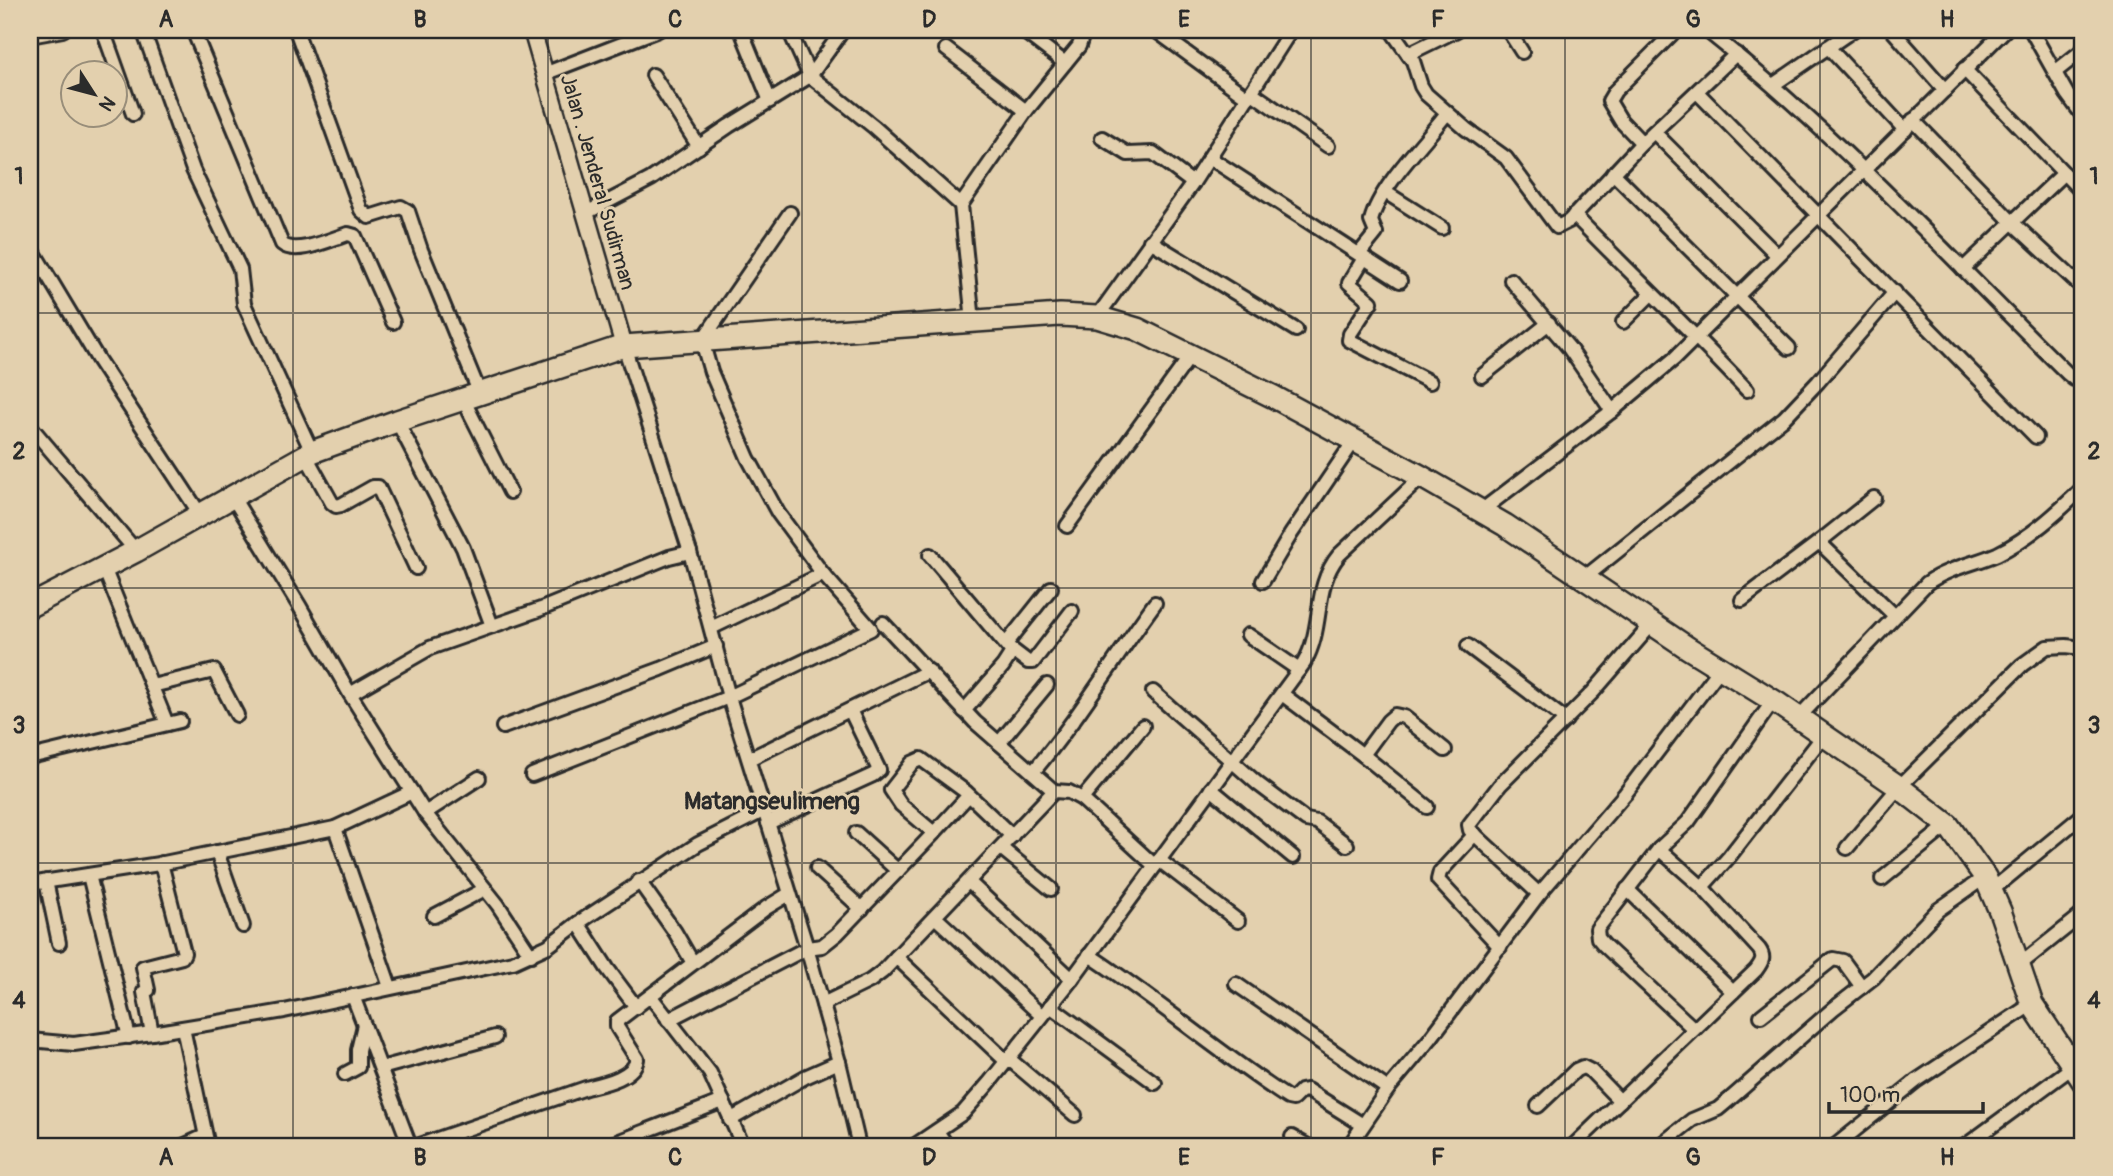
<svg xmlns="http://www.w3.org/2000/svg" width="2113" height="1176" font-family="Pangolin,sans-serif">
  <rect width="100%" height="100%" fill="#e3d0ae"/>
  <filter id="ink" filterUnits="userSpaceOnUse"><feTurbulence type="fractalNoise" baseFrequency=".0143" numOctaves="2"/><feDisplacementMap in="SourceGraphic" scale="14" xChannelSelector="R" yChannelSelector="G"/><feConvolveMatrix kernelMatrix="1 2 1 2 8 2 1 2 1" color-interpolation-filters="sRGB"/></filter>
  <g filter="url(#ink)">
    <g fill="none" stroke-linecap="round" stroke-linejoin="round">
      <defs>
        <g id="street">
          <polyline points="103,30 133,114"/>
          <polyline points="143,30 193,170 240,269 244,304 312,452"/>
          <path d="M193 30 282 244C296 256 331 239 348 234L355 236 393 322"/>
          <polyline points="296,30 361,210 369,217 401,207 408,211 421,250 480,394"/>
          <polyline points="741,30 770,101"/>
          <polyline points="789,30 810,76 874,127 961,205"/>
          <polyline points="1022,30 1065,63"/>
          <polyline points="1155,30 1248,98"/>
          <polyline points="1391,30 1413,61 1421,86 1426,94 1466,129 1506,158 1557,227 1569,221 1642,143 1736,54"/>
          <polyline points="1508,30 1522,52"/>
          <path d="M1706 30C1837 134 1949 257 2068 374L2074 379 2083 372"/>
          <polyline points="1892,30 1945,90"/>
          <polyline points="2031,30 2067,94 2083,116"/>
          <polyline points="30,36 63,30"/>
          <polyline points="1828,47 1905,130"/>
          <polyline points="946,49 1026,111"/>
          <polyline points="1408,54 1457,30"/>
          <polyline points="1964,69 2083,193"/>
          <polyline points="2055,72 2083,50"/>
          <polyline points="544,74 658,30"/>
          <polyline points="653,75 699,147"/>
          <polyline points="1773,85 1853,30"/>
          <polyline points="1251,92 1328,146"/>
          <polyline points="1697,92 2036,437"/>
          <polyline points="1913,120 2014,224 2083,288"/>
          <polyline points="1654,132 1777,255"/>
          <polyline points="1102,138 1128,154 1153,153 1193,183"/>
          <polyline points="1642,143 1621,121 1609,101 1615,91 1672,34"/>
          <polyline points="1210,158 1400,281"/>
          <polyline points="1613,173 1789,348"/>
          <polyline points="1385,192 1442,228"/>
          <polyline points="586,213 651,179 729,126 810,76 843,30"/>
          <path d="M1574 215C1631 274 1691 330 1747 390"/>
          <polyline points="1150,241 1296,330"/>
          <polyline points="30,246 99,361 200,514"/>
          <path d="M1359 254 1376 233 1371 221C1379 187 1425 142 1447 113"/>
          <polyline points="1364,258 1349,283 1371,302 1350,334 1349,340 1430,382"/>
          <polyline points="1963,269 2064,173"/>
          <polyline points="1511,280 1569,348 1612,411"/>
          <polyline points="1097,317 1193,183 1291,30"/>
          <polyline points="973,321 961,205 1026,111 1079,46 1081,40 1078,30"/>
          <polyline points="1623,322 1651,294"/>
          <polyline points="624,346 690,552 729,697 807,948 839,1062 859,1146"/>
          <polyline points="1482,376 1549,323"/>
          <polyline points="463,399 510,492"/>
          <polyline points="397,421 463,548 492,626"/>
          <polyline points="30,426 136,551"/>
          <polyline points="306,456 332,503 336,506 341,505 373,487 378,487 416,568"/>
          <polyline points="232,496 300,607 350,694 425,813 498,905 531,955"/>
          <polyline points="1481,511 1612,411 1674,359 2005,30"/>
          <polyline points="1067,526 1191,355"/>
          <polyline points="1819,542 1874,498"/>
          <polyline points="930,555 1012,652 1003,666 964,711"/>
          <polyline points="104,568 167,724"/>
          <polyline points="1584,578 1784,418 1818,382 1895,292"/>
          <polyline points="1263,581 1291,534 1354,441"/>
          <polyline points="1742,600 1819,542 1894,615"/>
          <polyline points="883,623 975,722 1054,791 1069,792 1082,799 1155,866"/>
          <polyline points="711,628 823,574"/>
          <polyline points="1248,635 1299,670"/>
          <polyline points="1006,644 1051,588"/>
          <polyline points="1468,646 1566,720"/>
          <polyline points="1011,649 1028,662 1033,662 1072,611"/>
          <polyline points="152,686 214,671 237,715"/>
          <polyline points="1153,692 1258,784 1306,820 1317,822 1347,845"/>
          <polyline points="350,694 430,648 541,609 669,557 690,552"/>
          <polyline points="1282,694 1363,755 1427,807"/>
          <path d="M1798 718 1927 583C1948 568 1974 564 1997 554 2030 538 2057 513 2083 488"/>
          <polyline points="503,727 661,669 716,646"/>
          <polyline points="999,743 1047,685"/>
          <polyline points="1363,755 1388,721 1395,715 1404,717 1445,750"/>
          <polyline points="30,757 180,721"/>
          <polyline points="749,759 929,671"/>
          <path d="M1033 772C1078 719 1114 659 1155 603"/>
          <polyline points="532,775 729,697 871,629 823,574 778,513 748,458 711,372 702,341 790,213"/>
          <polyline points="1211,789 1293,857"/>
          <polyline points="969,795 934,833 901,805 891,790 912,763 921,759 966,792 1012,836"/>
          <polyline points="1082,799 1143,726"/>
          <polyline points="425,813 479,778"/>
          <polyline points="768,823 873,775 879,770 850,710"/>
          <polyline points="335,828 390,987"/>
          <polyline points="856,833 898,871"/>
          <polyline points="1475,834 1440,872 1438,880 1500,947"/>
          <polyline points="1001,848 1051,889"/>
          <polyline points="1847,848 1899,787 2022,665 2047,647 2066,646 2083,648"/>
          <polyline points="217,852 243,926"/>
          <polyline points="1159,860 1238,921"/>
          <polyline points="817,868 862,909"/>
          <polyline points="89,875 129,1037"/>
          <polyline points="1882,879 1948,825"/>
          <polyline points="46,881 59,943"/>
          <polyline points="639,881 675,932 693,963"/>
          <polyline points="969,882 1072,979"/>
          <polyline points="30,884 159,864 335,828 412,792"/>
          <polyline points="1702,887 1729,857 1824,735"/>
          <polyline points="1627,889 1733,992"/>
          <polyline points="1992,890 2083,815"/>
          <polyline points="1539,894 1470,830 1469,825 1500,785 1593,692 1652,624"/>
          <polyline points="434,916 485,889"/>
          <polyline points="935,917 1042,1016"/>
          <polyline points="578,923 607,968 636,1007"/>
          <path d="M1089 955C1158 1000 1220 1054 1288 1098L1293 1099 1301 1091 1307 1090 1363 1125"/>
          <polyline points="896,957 1006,1061"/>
          <polyline points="2018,966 2083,914"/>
          <polyline points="1236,984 1388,1089"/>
          <polyline points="353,996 410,1146"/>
          <polyline points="651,997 710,1073 743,1146"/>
          <polyline points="823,1004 870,981 882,972 1054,791"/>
          <polyline points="1050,1006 1155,1083"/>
          <polyline points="1761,1016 1833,959 1843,961 1862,987"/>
          <polyline points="668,1020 807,948 822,946 837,934 934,833"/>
          <polyline points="183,1028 208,1146"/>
          <polyline points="1694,1029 1604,945 1598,938 1597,929 1659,849 1688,822 1773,701"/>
          <polyline points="152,1033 144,992 148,990 143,967 182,957 184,953 161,863"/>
          <polyline points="30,1040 74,1044 152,1033 284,1011 513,962 548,946 578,923 698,844 765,810"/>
          <polyline points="1008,1058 1075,1115"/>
          <polyline points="381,1068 495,1037"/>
          <polyline points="345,1074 358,1067 358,1050 364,1025"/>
          <polyline points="1538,1106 1576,1070 1583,1067 1591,1071 1620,1101"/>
          <polyline points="730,1120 805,1077 839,1062"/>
          <polyline points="937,1131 947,1146"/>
          <polyline points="1292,1137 1308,1146"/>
          <path d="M1574 1145 1756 970C1762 962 1765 957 1759 949L1702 887 1659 849"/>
          <polyline points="183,1146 205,1136"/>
          <path d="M417 1146 586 1088C602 1084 634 1078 637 1059L617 1027V1021L766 908 789 894"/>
          <polyline points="607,1146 723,1101"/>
          <path d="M914 1146 963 1113 989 1083 1072 979 1304 663C1325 626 1312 588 1339 555L1422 477"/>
          <polyline points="1349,1146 1388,1089 1430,1039 1539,894 1625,794 1720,669"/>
          <polyline points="1659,1146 1692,1120 1718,1109 1730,1099 1833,1009 1873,978 1938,910 1985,877"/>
          <polyline points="1835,1146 1916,1081 2032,1004"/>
          <polyline points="1965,1146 2074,1066"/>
        </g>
        <polyline id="secondary" points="532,30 624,346"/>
        <polyline id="highway" points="30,606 136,551 312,452 397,421 624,346 1060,315 1097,317 1137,329 1274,397 1422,477 1505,525 1688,648 1777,703 1899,787 1948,825 1985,877 2000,911 2032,1004 2083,1081"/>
      </defs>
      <use href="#street" stroke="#2b2b2b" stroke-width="18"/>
      <use href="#secondary" stroke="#2b2b2b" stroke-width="21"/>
      <use href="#highway" stroke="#2b2b2b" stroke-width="26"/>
      <use href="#street" stroke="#e3d0ae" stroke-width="12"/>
      <use href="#secondary" stroke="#e3d0ae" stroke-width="16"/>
      <use href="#highway" stroke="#e3d0ae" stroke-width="21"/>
    </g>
  </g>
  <path fill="none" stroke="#2b2b2b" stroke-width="2" stroke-opacity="0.55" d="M293 30V1146M548 30V1146M802 30V1146M1056 30V1146M1311 30V1146M1565 30V1146M1820 30V1146M30 313H2083M30 588H2083M30 863H2083"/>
  <g text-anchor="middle" stroke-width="6" stroke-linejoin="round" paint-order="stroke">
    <g font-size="21" fill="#2b2b2b" stroke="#e3d0ae">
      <text transform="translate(598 182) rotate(74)" y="7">Jalan . Jenderal Sudirman</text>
    </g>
    <g font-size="24" font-weight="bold" fill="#2b2b2b" stroke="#e3d0ae">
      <text x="772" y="809">Matangseulimeng</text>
    </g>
  </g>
  <rect width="2113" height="1176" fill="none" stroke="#e3d0ae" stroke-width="77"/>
  <g transform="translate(94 94) rotate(126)"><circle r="33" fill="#e3d0ae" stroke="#998e7a" stroke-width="2"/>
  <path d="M0-5L12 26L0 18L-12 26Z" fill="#2b2b2b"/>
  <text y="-10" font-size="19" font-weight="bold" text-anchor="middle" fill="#2b2b2b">N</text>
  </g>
  <path d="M1829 1102v10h154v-10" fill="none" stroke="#2b2b2b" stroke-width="3.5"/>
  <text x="1840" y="1102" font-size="21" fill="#2b2b2b" stroke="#e3d0ae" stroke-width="5" paint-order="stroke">100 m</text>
  <rect x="38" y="38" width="2036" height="1100" fill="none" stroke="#2b2b2b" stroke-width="2.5"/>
  <g font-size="23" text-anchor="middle" font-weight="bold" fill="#2b2b2b">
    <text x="166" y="27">A</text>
    <text x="420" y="27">B</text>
    <text x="675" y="27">C</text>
    <text x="929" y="27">D</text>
    <text x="1184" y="27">E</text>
    <text x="1438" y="27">F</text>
    <text x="1693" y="27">G</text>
    <text x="1947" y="27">H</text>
    <text x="19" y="184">1</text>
    <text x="2094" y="184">1</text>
    <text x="19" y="459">2</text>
    <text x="2094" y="459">2</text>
    <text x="19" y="733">3</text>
    <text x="2094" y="733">3</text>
    <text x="19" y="1008">4</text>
    <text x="2094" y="1008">4</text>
    <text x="166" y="1165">A</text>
    <text x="420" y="1165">B</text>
    <text x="675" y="1165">C</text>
    <text x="929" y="1165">D</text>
    <text x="1184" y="1165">E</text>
    <text x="1438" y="1165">F</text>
    <text x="1693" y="1165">G</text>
    <text x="1947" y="1165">H</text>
  </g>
</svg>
